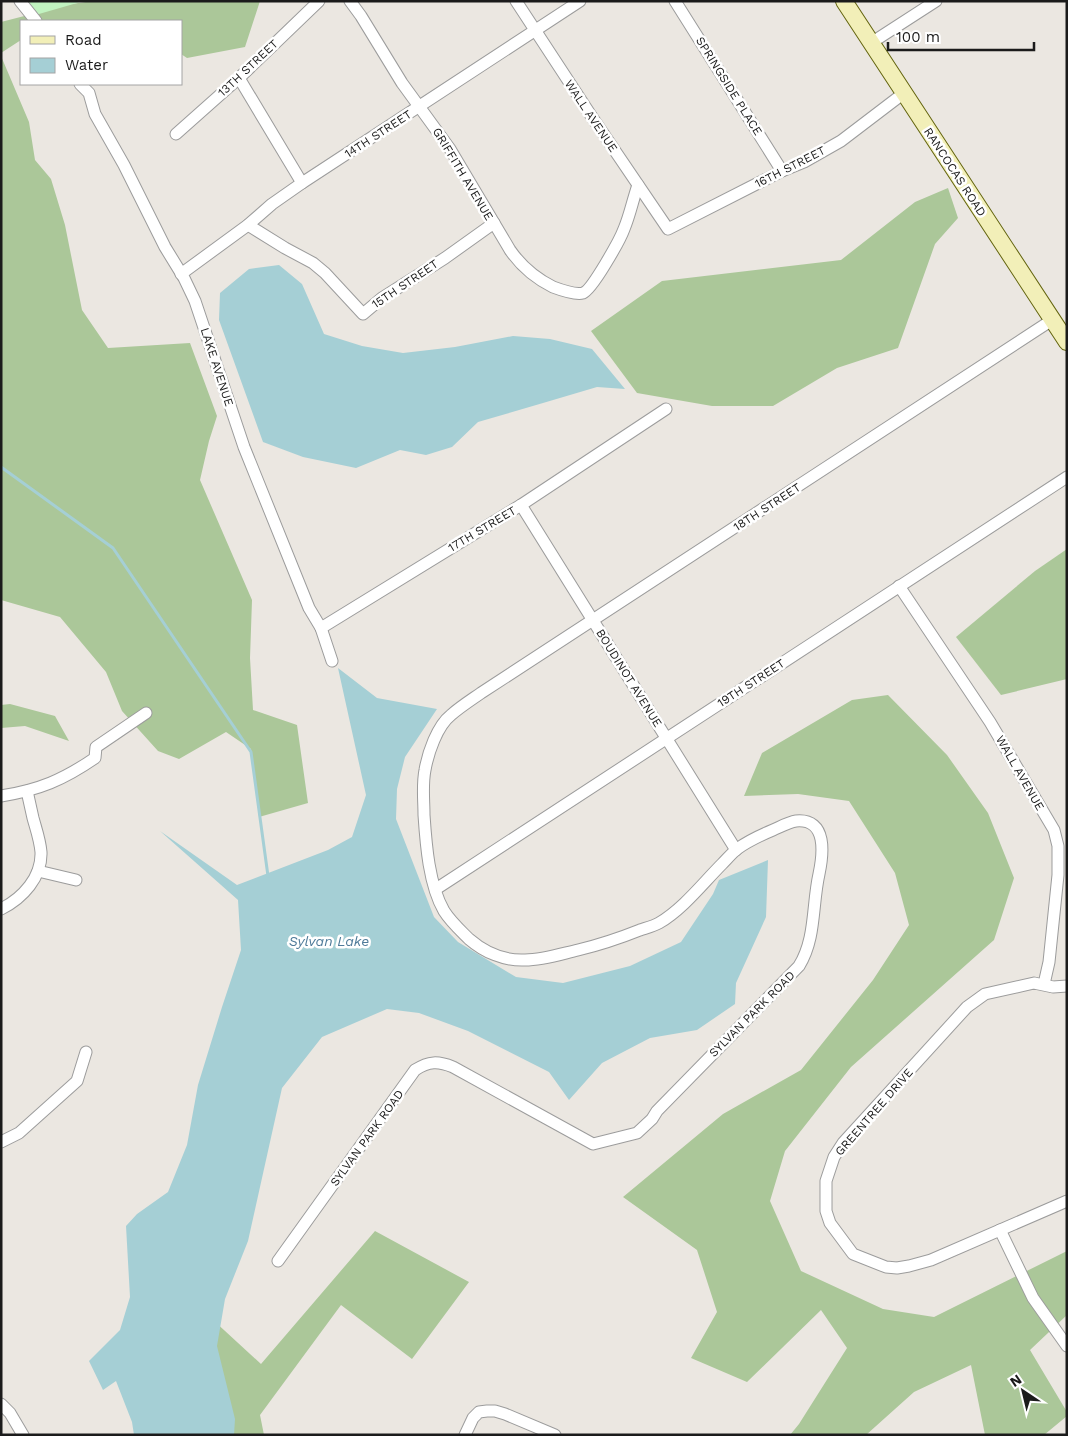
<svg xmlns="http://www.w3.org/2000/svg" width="1068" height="1436" font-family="'Work Sans',sans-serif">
  <rect width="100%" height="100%" fill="#ebe7e1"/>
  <g fill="#abc799">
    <polygon points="93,1 260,1 245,47 187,58 181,54 181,21 21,21 21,40 1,53 1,22 71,4"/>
    <polygon points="1,56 29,122 35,160 51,179 65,225 82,310 108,348 190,343 217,416 209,441 200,480 252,600 250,658 253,710 297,725 308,803 259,817 251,749 226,732 179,759 158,751 122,711 106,672 60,617 1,600"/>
    <polygon points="948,188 958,218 935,244 898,348 837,368 773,406 712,406 637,393 591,331 662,281 841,260 915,202"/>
    <polygon points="1067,549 1067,679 1001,695 956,637 1035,571"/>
    <polygon points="888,695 947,755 988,813 1014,878 994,940 851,1067 785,1151 770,1201 801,1271 883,1309 934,1317 1067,1251 1067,1315 1030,1350 1067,1412 1067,1416 1044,1435 985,1435 971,1365 914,1392 866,1435 790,1435 799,1424 847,1348 821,1310 747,1382 691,1358 717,1312 697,1250 623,1197 723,1114 801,1070 873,980 909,925 895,873 849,801 798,794 744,796 762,753 852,700"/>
    <polygon points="10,704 55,716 69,741 25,726 1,728 1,705"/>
    <polygon points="375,1231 469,1282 412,1359 341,1305 260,1415 264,1435 222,1435 212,1319 261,1364"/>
  </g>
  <polygon fill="#c1f3c0" points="20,1 84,1 32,16"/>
  <g fill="#a5cfd5">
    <polygon points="279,265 302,284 324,334 362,346 403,353 455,347 513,336 550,339 592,349 625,389 597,387 543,403 478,422 452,447 426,455 400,450 356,468 303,457 263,442 219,320 220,293 249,269"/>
    <polygon points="338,668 377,698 437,709 405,757 397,789 396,819 434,917 458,942 516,977 563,983 630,966 681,942 713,894 719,880 768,860 766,917 736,983 735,1004 697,1030 650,1038 602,1063 569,1100 549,1072 468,1031 419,1013 387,1009 322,1037 282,1088 248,1241 225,1299 217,1346 235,1419 234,1435 134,1435 132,1422 116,1381 103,1390 89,1361 120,1330 130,1297 126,1226 137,1214 168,1192 187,1145 198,1085 222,1007 241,950 238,900 160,831 237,885 328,850 352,837 366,795"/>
  </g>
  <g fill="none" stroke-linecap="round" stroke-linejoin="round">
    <polyline stroke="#a5cfd5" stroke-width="3" points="1,467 113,548 251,752 268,876"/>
    <defs>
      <g id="street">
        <polyline points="20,1 36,21"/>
        <path d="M350 1 361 16 402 83 450 149 510 250C521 266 535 278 553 287 561 290 575 295 583 293 592 290 620 240 624 229 630 215 633 199 638 185"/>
        <polyline points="516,1 592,117 668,229 782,171 804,162 841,141 904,93"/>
        <polyline points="675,1 782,171"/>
        <polyline points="871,43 936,1"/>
        <polyline points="239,78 302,183"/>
        <polyline points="80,84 89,93 95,114 124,165 165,247 184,278 195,301 244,447 309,608 321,628 332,661"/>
        <polyline points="176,134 239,78 319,1"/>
        <polyline points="248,225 285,248 313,263 325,273 363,314 382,298 445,258 494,223"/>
        <polyline points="181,274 248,225 272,204 302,183 580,1"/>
        <polyline points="521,505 736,850"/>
        <polyline points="899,586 990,722 1054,830 1058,846 1058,875 1049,962 1044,984"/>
        <polyline points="321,628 521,505 666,409"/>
        <path d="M1 796C39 790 63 780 95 758L96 747 146 713"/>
        <polyline points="38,871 76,880"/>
        <polyline points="436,889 1067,477"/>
        <path d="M1 909C23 898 42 877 41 852 40 840 36 829 33 818 31 809 29 800 27 791"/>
        <polyline points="1067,986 1053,987 1034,983 985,994 967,1007 843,1143 834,1157 826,1181 826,1211 830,1223 853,1254 886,1267 897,1268 909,1266 931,1260 1067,1201"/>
        <polyline points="1,1142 19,1133 77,1081 86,1052"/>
        <polyline points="1000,1230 1033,1298 1067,1346"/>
        <path d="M278 1261 415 1070C429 1061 438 1061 453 1067L593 1144 637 1133 652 1119 657 1111 799 966C816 939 812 905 819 874 823 855 828 818 796 821 789 822 780 827 773 830 761 835 748 841 737 849 732 853 727 859 722 864 703 883 683 909 659 923 654 926 646 928 640 930 620 938 599 945 578 950 561 954 543 960 525 960 504 961 484 952 469 939 460 930 451 922 444 911 429 885 426 845 424 815 424 800 422 785 425 770 428 753 437 726 451 715 460 707 471 700 481 693L1052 320"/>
        <polyline points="1,1404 10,1413 23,1435"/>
        <polyline points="465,1435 473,1418 479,1412 487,1411 495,1411 505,1414 555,1435"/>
      </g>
      <polyline id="secondary" points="844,1 1067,342"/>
    </defs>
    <use href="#street" stroke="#9c9c9c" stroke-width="13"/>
    <use href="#secondary" stroke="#64650f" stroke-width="18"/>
    <use href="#street" stroke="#fff" stroke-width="11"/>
    <use href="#secondary" stroke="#f2efb8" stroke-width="16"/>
  </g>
  <g text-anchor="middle" stroke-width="5" stroke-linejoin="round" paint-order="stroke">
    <g font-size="12" fill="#1b1b1b" stroke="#fff">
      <text transform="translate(248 68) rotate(-43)" y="4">13TH STREET</text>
      <text transform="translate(729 86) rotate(58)" y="4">SPRINGSIDE PLACE</text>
      <text transform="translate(591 116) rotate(56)" y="4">WALL AVENUE</text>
      <text transform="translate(378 134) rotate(-33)" y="4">14TH STREET</text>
      <text transform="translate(790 167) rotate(-27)" y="4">16TH STREET</text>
      <text transform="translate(955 172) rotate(57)" y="4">RANCOCAS ROAD</text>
      <text transform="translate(463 174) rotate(59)" y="4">GRIFFITH AVENUE</text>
      <text transform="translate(405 284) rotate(-34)" y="4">15TH STREET</text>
      <text transform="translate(217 367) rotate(72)" y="4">LAKE AVENUE</text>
      <text transform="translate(767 507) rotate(-33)" y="4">18TH STREET</text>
      <text transform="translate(482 529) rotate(-31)" y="4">17TH STREET</text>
      <text transform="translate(629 678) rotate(58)" y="4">BOUDINOT AVENUE</text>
      <text transform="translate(751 683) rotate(-33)" y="4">19TH STREET</text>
      <text transform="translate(1020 773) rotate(60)" y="4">WALL AVENUE</text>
      <text transform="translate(752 1014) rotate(-45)" y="4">SYLVAN PARK ROAD</text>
      <text transform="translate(874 1112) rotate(-49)" y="4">GREENTREE DRIVE</text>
      <text transform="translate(367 1138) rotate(-54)" y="4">SYLVAN PARK ROAD</text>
    </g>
    <g font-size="14" font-style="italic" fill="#4e7a99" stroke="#fff">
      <text x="329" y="946">Sylvan Lake</text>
    </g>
  </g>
  <rect width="1068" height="1436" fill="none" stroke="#1b1b1b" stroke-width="5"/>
  <rect x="20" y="20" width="162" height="65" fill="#ffffff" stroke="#a4a4a4"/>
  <rect x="30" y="36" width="25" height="8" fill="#f2efb8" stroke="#a4a4a4"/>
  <text x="65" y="45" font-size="15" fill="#1b1b1b">Road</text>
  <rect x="30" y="58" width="25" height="15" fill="#a5cfd5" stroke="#a4a4a4"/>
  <text x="65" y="70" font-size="15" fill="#1b1b1b">Water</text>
  <g transform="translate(1023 1391) rotate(325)" stroke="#ffffff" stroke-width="4" paint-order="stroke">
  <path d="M0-4L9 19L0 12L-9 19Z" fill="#1b1b1b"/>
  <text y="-8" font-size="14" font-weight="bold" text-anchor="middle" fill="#1b1b1b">N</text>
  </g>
  <path d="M888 42v8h146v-8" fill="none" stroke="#1b1b1b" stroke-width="2.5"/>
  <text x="896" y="42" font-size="15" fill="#1b1b1b" stroke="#ffffff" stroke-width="4" paint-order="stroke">100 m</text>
</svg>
